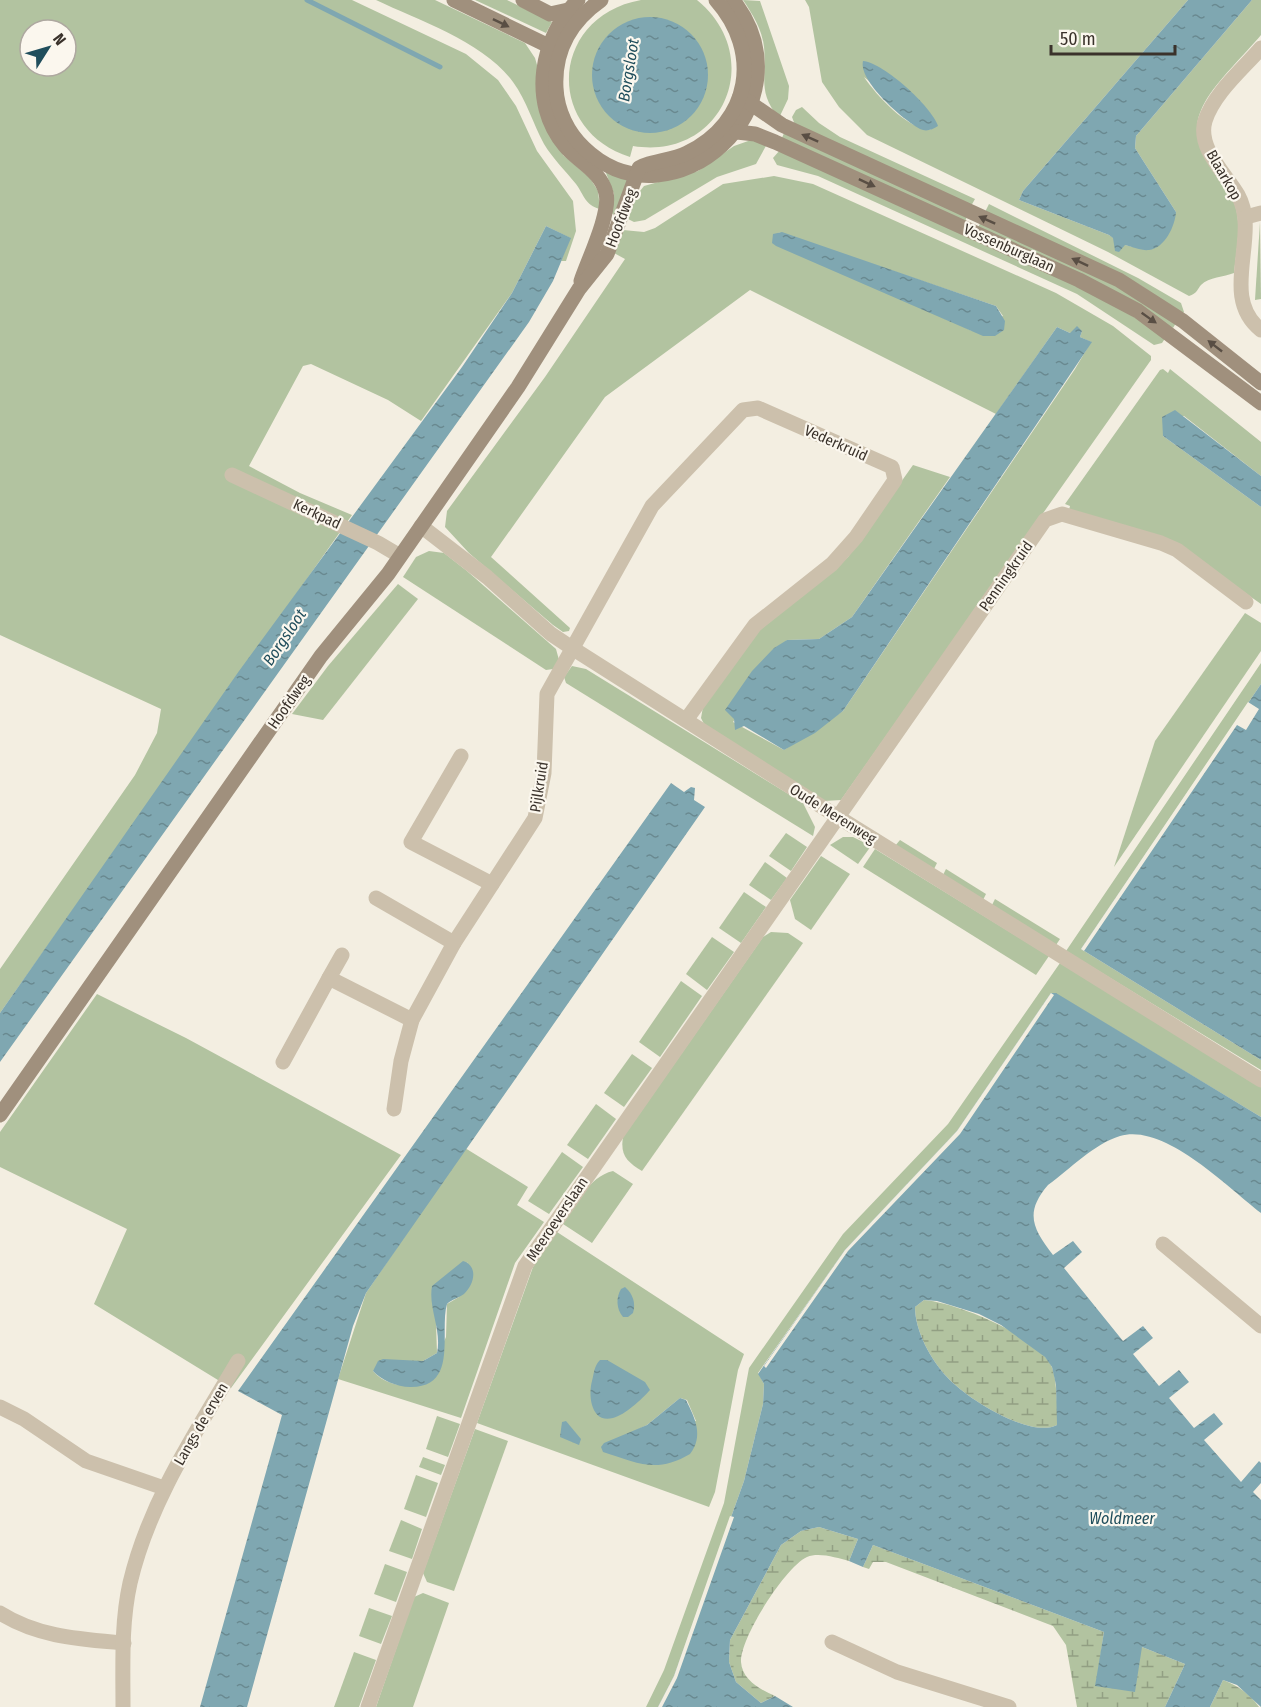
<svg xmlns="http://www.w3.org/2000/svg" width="1261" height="1707" font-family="'Fira Sans Condensed',sans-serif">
  <defs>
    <pattern id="wetland-marsh" width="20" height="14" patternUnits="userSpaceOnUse" patternTransform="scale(1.5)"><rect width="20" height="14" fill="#b2c3a0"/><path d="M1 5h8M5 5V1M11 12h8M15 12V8" fill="none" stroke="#929f83"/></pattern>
    <pattern id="water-ripples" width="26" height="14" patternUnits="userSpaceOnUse" patternTransform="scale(1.5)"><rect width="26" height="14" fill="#7fa7b1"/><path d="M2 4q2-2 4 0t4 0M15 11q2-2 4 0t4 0" fill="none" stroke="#698990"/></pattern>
  </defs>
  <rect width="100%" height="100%" fill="#f3eee1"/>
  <g fill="#b2c3a0" fill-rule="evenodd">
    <path d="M0 0H352L466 54 498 80 516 106 537 151 573 201 576 231 566 261H561L570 238 546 226 512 293 421 421 388 400 311 364 303 366 249 466 300 493 352 515 0 1013V969L135 775 157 733 161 709 0 635ZM30 30H66V66H30Z"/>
    <path d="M376 0H435L525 43 535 58 563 155 590 178 598 191 600 209C585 205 584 195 576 184 565 170 553 159 544 144 533 124 527 101 513 82 484 42 420 21 376 0Z"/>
    <polygon points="475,0 507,0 552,22 546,33"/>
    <path d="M641 0H697C767 57 723 161 633 146L630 157C543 129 551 16 641 0Z"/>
    <path d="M743 0 760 1 789 86 788 99 779 118C757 92 767 78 764 47 762 29 753 15 743 0Z"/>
    <path d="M805 0H1188L1023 191 1019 200 1109 235 1125 245 1147 250 1176 212 1135 148 1136 136 1252 0H1261V35C1245 54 1216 82 1205 102 1179 149 1223 167 1235 205 1242 226 1236 252 1234 273 1224 277 1209 277 1201 285 1198 288 1197 294 1189 296L1108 252 867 135 839 107 822 82 809 7ZM864 77 931 130C907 129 877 96 864 77Z"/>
    <polygon points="802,107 819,123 840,137 975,199 971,206 795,125 792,117 796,110"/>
    <polygon points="784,133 967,216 965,222 782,138"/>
    <polygon points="751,140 767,144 756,164 717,177 645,220 634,222 628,219 636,196 644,186 698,171 734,146"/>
    <polygon points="780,150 1107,300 1166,337 1162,343 1154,345 1077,294 818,176 777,165 773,158"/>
    <polygon points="607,172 630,179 617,216 611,213 614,194 606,173"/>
    <path d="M774 176 813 184 1056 293 1113 326 1151 356V360L841 800 824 801 704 724 701 718 703 707 755 634 848 557 913 465 950 477 852 617 819 639 787 640 733 722 784 750 843 711 1075 369 1091 342 1080 337 1082 331 1070 333 1057 327 996 414 750 290 605 397 491 557 570 628 569 631 563 632 553 625 469 553 445 527 447 511 545 377 625 259 614 253 623 230 644 232 655 228 723 184ZM778 232 996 306 1003 316 972 331Z"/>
    <polygon points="989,204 1138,278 1181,303 1184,312 1182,314 1140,285 985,212"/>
    <polygon points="981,221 1126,291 1176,323 1173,328 978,228"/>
    <polygon points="1260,222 1261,299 1255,300"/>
    <polygon points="1163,369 1168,373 1170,369 1261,442 1261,476 1184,416 1163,417 1163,436 1261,507 1261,604 1184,550 1069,510 1070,506 1065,504 1160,370"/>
    <polygon points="429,551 444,553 467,571 556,649 559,660 553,669 546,670 403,577 416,557"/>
    <polygon points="398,584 418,599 323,720 292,714 328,666"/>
    <polygon points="1245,613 1261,623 1261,651 1114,867 1155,741"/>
    <polygon points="1261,663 1261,684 1081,949 1261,1060 1261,1070 1066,951"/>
    <polygon points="572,666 586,669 803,803 815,827 813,836 566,683 564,677"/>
    <polygon points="786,833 807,847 791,871 769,856"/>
    <polygon points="843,837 853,837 871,846 858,864 830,845"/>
    <polygon points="900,840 937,863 934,869 895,846"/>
    <polygon points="875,849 1049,956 1036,975 863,867"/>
    <polygon points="821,856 850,874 811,930 795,919 790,900"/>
    <polygon points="765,862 787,878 771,900 749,885"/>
    <polygon points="946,869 986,894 983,900 943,875"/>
    <polygon points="744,892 766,907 741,943 719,928"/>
    <polygon points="995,899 1060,939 1056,945 992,905"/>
    <path d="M771 932 788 933 803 943 642 1171C627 1162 620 1155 623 1137L763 937Z"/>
    <polygon points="712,937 734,952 707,990 686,974"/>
    <polygon points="1060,963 1261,1087 1261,1117 1056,994 1051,993 957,1131 845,1250 758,1373 764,1384 763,1404 744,1481 674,1676 658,1707 646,1707 664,1670 724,1503 749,1368 843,1234 948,1124"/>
    <polygon points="681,981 702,996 660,1057 639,1042"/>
    <polygon points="97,994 186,1038 401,1155 231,1388 94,1304 127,1229 0,1167 0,1132"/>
    <polygon points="632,1054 652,1068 624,1107 604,1093"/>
    <polygon points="596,1104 616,1119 588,1159 567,1145"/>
    <path d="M465 1148 528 1187 517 1205 544 1222 515 1263 461 1418 338 1379 366 1293ZM468 1262 459 1297 447 1304 446 1337 424 1385C405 1387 386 1386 373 1371L405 1361H423L437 1353 436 1324Z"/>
    <polygon points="562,1152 583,1167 549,1214 528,1201"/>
    <path d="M613 1171 633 1184 592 1243 563 1224C577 1204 588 1177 613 1171Z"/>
    <path d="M557 1232 744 1354 738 1370 715 1492 709 1507 477 1423 533 1267ZM680 1398 687 1400 696 1421 627 1435 647 1425Z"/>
    <polygon points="437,1416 460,1424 448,1457 426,1449"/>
    <polygon points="475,1429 508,1441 454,1591 427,1582 423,1573"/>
    <polygon points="423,1457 445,1465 441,1475 419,1467"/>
    <polygon points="416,1475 438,1483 426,1517 404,1509"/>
    <polygon points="401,1520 422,1529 412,1559 389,1551"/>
    <polygon points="385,1564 407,1572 396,1602 374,1594"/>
    <polygon points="423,1593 449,1603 413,1707 376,1707 414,1597"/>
    <polygon points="369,1608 392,1616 381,1644 359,1636"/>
    <polygon points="354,1652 376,1660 359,1707 334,1707"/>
  </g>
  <g fill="url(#wetland-marsh)">
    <path d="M924 1300C958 1303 1035 1335 1051 1365 1056 1376 1056 1390 1057 1402 1058 1410 1060 1418 1057 1425 1030 1439 966 1398 947 1377 931 1360 915 1331 915 1307Z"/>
    <path d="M819 1527 858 1539 849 1561C837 1558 819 1552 807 1557 785 1567 740 1638 741 1662 742 1680 761 1690 775 1696L761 1703 736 1682 729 1662 730 1640 781 1545 801 1531Z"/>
    <polygon points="873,1545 1104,1632 1096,1686 1142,1647 1185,1664 1165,1707 1077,1707 1066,1645 1053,1626 886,1562 873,1562 869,1569 863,1567"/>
    <path d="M1223 1680C1238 1686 1249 1693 1259 1707H1210Z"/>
  </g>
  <g fill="url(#water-ripples)" fill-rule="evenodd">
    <path d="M1188 0H1252L1136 136 1135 148 1176 212C1175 226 1165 248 1149 250 1142 251 1133 247 1125 245L1119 252 1115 251 1113 238 1109 235 1019 200 1023 191Z"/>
    <circle cx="650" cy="75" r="58"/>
    <path d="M863 61C884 63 931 106 938 126 932 130 926 132 920 129 903 120 858 81 863 61Z"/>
    <polygon points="546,226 571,238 553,281 529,322 0,1062 0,1013 239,671 462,367 512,293"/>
    <polygon points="782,232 996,306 1005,321 1004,330 995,336 983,336 776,246 772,243 773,234"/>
    <polygon points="1077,326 1082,331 1080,337 1092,342 843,711 815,733 784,750 744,726 735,730 734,719 725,710 752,671 774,648 787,640 819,639 852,617 1057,327 1070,333"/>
    <polygon points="1175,410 1261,476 1261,507 1163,436 1162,417"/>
    <polygon points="1261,684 1261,1060 1081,949"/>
    <polygon points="671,783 684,792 691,787 695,788 694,800 705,807 366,1293 353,1326 247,1707 200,1707 282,1415 238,1391"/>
    <path d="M1051 993H1056L1261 1117V1213C1227 1187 1165 1123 1120 1136 1094 1144 1070 1169 1048 1185 1024 1213 1033 1229 1053 1255L1073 1241 1082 1252 1064 1268 1123 1341 1143 1326 1153 1338 1133 1354 1159 1386 1179 1370 1189 1382 1169 1398 1194 1428 1214 1413 1223 1424 1204 1440 1241 1482 1259 1461 1261 1463V1483L1253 1492 1261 1500V1707L1237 1685 1223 1680 1210 1707H1165L1185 1664 1142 1647 1135 1692 1095 1686 1104 1632 873 1545 863 1567 849 1561 858 1539 819 1527 801 1531 781 1545 730 1640 729 1662 736 1682 761 1703 775 1696 793 1707H658L674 1676 744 1481 763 1404 764 1384 758 1374 845 1250 957 1131ZM924 1300 937 1301 979 1314 1001 1325 1045 1357 1052 1367 1056 1385 1057 1425C1030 1439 966 1398 947 1377 931 1360 915 1331 915 1307Z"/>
    <path d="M463 1261C479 1266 474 1285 464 1294 459 1298 452 1299 447 1304 439 1331 459 1388 410 1387 397 1387 381 1380 373 1371L378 1361 383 1359 423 1361 437 1353C442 1330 428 1308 432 1286Z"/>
    <path d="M625 1287C633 1294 636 1303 633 1313L628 1317H623C616 1309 616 1297 621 1289Z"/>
    <path d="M600 1360H607L645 1382 650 1390C642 1399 625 1415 613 1418 591 1424 588 1395 592 1381 594 1373 594 1366 600 1360Z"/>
    <path d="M680 1398 686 1400C695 1418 704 1436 690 1454 656 1474 638 1463 603 1452L601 1447 604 1443 647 1425Z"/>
    <polygon points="566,1421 581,1439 579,1445 560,1437 562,1422"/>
  </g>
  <g fill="#f3eee1">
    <polygon points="1248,702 1259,709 1246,730 1237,725 1084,951 1081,949"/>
    <polygon points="1051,993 1054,995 960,1134 848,1251 766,1368 764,1366 845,1250 957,1131"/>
    <polygon points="730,1516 734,1517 677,1678 662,1707 658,1707 674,1676"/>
  </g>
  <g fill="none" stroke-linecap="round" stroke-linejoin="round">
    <polyline stroke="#7fa7b1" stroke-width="5" points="307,0 440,67"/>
    <g stroke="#ccc0ac" stroke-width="15">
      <path d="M1261 48C1242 70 1214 93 1205 121 1197 148 1226 174 1238 195 1261 236 1218 296 1261 330"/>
      <polyline points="1246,217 1261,213"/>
      <polyline points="232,475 378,543 400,556"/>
      <polyline points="421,526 487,577 551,634 572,648 838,817 1261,1080"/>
      <polyline points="461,756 411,842 492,884"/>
      <polyline points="376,898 454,943"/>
      <polyline points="342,955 329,978 412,1020"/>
      <polyline points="283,1062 329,978"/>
      <polyline points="394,1109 401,1061 412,1020 454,943 535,818 544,773 547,694 652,506 743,410 758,408 892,467 895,480 856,537 832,564 755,625 686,720"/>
      <polyline points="1163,1244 1261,1326"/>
      <polyline points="0,1407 24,1419 86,1461 164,1488"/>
      <path d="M0 1613C38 1637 80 1639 124 1643"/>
      <polyline points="832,1642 897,1672 1009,1707"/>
      <path d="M123 1707C123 1666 121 1623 130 1583 149 1502 196 1432 238 1361"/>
      <polyline points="368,1707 525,1266 1045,520 1062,514 1161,543 1177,550 1246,602"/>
    </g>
    <g stroke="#a0907d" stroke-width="15">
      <polyline points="454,0 557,50"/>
      <polyline points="523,0 550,14 568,10"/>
      <path d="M578 0C541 37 528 102 565 146 578 162 601 171 606 193 611 213 588 260 581 281"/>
      <path d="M601 0C571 21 554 51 556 88 557 111 568 133 584 148 671 232 815 106 733 0"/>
      <polyline points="740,96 782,125 1119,280 1183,321 1261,383"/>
      <polyline points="737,132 755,134 775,142 1079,280 1138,311 1261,403"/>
      <path d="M0 1115 321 656 388 574 518 387 579 289 607 254 639 168C646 162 675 160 687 153 751 122 762 52 716 0"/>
    </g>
  </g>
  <defs><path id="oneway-solid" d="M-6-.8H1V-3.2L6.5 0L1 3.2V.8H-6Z" transform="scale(1.5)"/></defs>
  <g fill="#594e44">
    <use href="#oneway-solid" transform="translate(501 23) rotate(26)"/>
    <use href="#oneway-solid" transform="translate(810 138) rotate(-156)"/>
    <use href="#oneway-solid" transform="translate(867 183) rotate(25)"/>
    <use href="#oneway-solid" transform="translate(987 220) rotate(-156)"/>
    <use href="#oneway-solid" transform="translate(1080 262) rotate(-155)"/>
    <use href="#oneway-solid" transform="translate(1149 318) rotate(35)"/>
    <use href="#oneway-solid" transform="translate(1215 346) rotate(-142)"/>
  </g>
  <g text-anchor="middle" stroke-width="4.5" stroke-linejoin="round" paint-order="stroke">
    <g font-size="15" fill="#3a322b" stroke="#fbf7ee">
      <text transform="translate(1224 175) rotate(60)" y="5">Blaarkop</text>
      <text transform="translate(621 218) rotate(-69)" y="5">Hoofdweg</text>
      <text transform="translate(1009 248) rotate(24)" y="5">Vossenburglaan</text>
      <text transform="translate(836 443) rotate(24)" y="5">Vederkruid</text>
      <text transform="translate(317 514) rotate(25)" y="5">Kerkpad</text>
      <text transform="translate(1006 576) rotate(-55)" y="5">Penningkruid</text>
      <text transform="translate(289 702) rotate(-55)" y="5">Hoofdweg</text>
      <text transform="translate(539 787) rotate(-81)" y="5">Pijlkruid</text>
      <text transform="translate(833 814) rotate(32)" y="5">Oude Merenweg</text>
      <text transform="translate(557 1219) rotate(-56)" y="5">Meeroeverslaan</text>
      <text transform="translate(201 1424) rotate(-60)" y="5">Langs de erven</text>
    </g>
    <g font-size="16" font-style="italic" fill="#204e5c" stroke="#fbf7ee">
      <text transform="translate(628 70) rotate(-81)" y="6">Borgsloot</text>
      <text transform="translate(284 637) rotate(-56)" y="6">Borgsloot</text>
      <text x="1122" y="1524">Woldmeer</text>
    </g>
  </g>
  <g transform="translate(48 48) rotate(53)"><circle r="28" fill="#fbf7ee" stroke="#aea8a0" stroke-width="1.5"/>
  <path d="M0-4.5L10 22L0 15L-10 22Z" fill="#204e5c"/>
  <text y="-9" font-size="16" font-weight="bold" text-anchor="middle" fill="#3a322b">N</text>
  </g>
  <path d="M1051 45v9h124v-9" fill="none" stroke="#3a322b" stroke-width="3"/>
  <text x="1060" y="45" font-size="18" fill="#3a322b" stroke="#fbf7ee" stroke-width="4.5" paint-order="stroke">50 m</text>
</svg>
